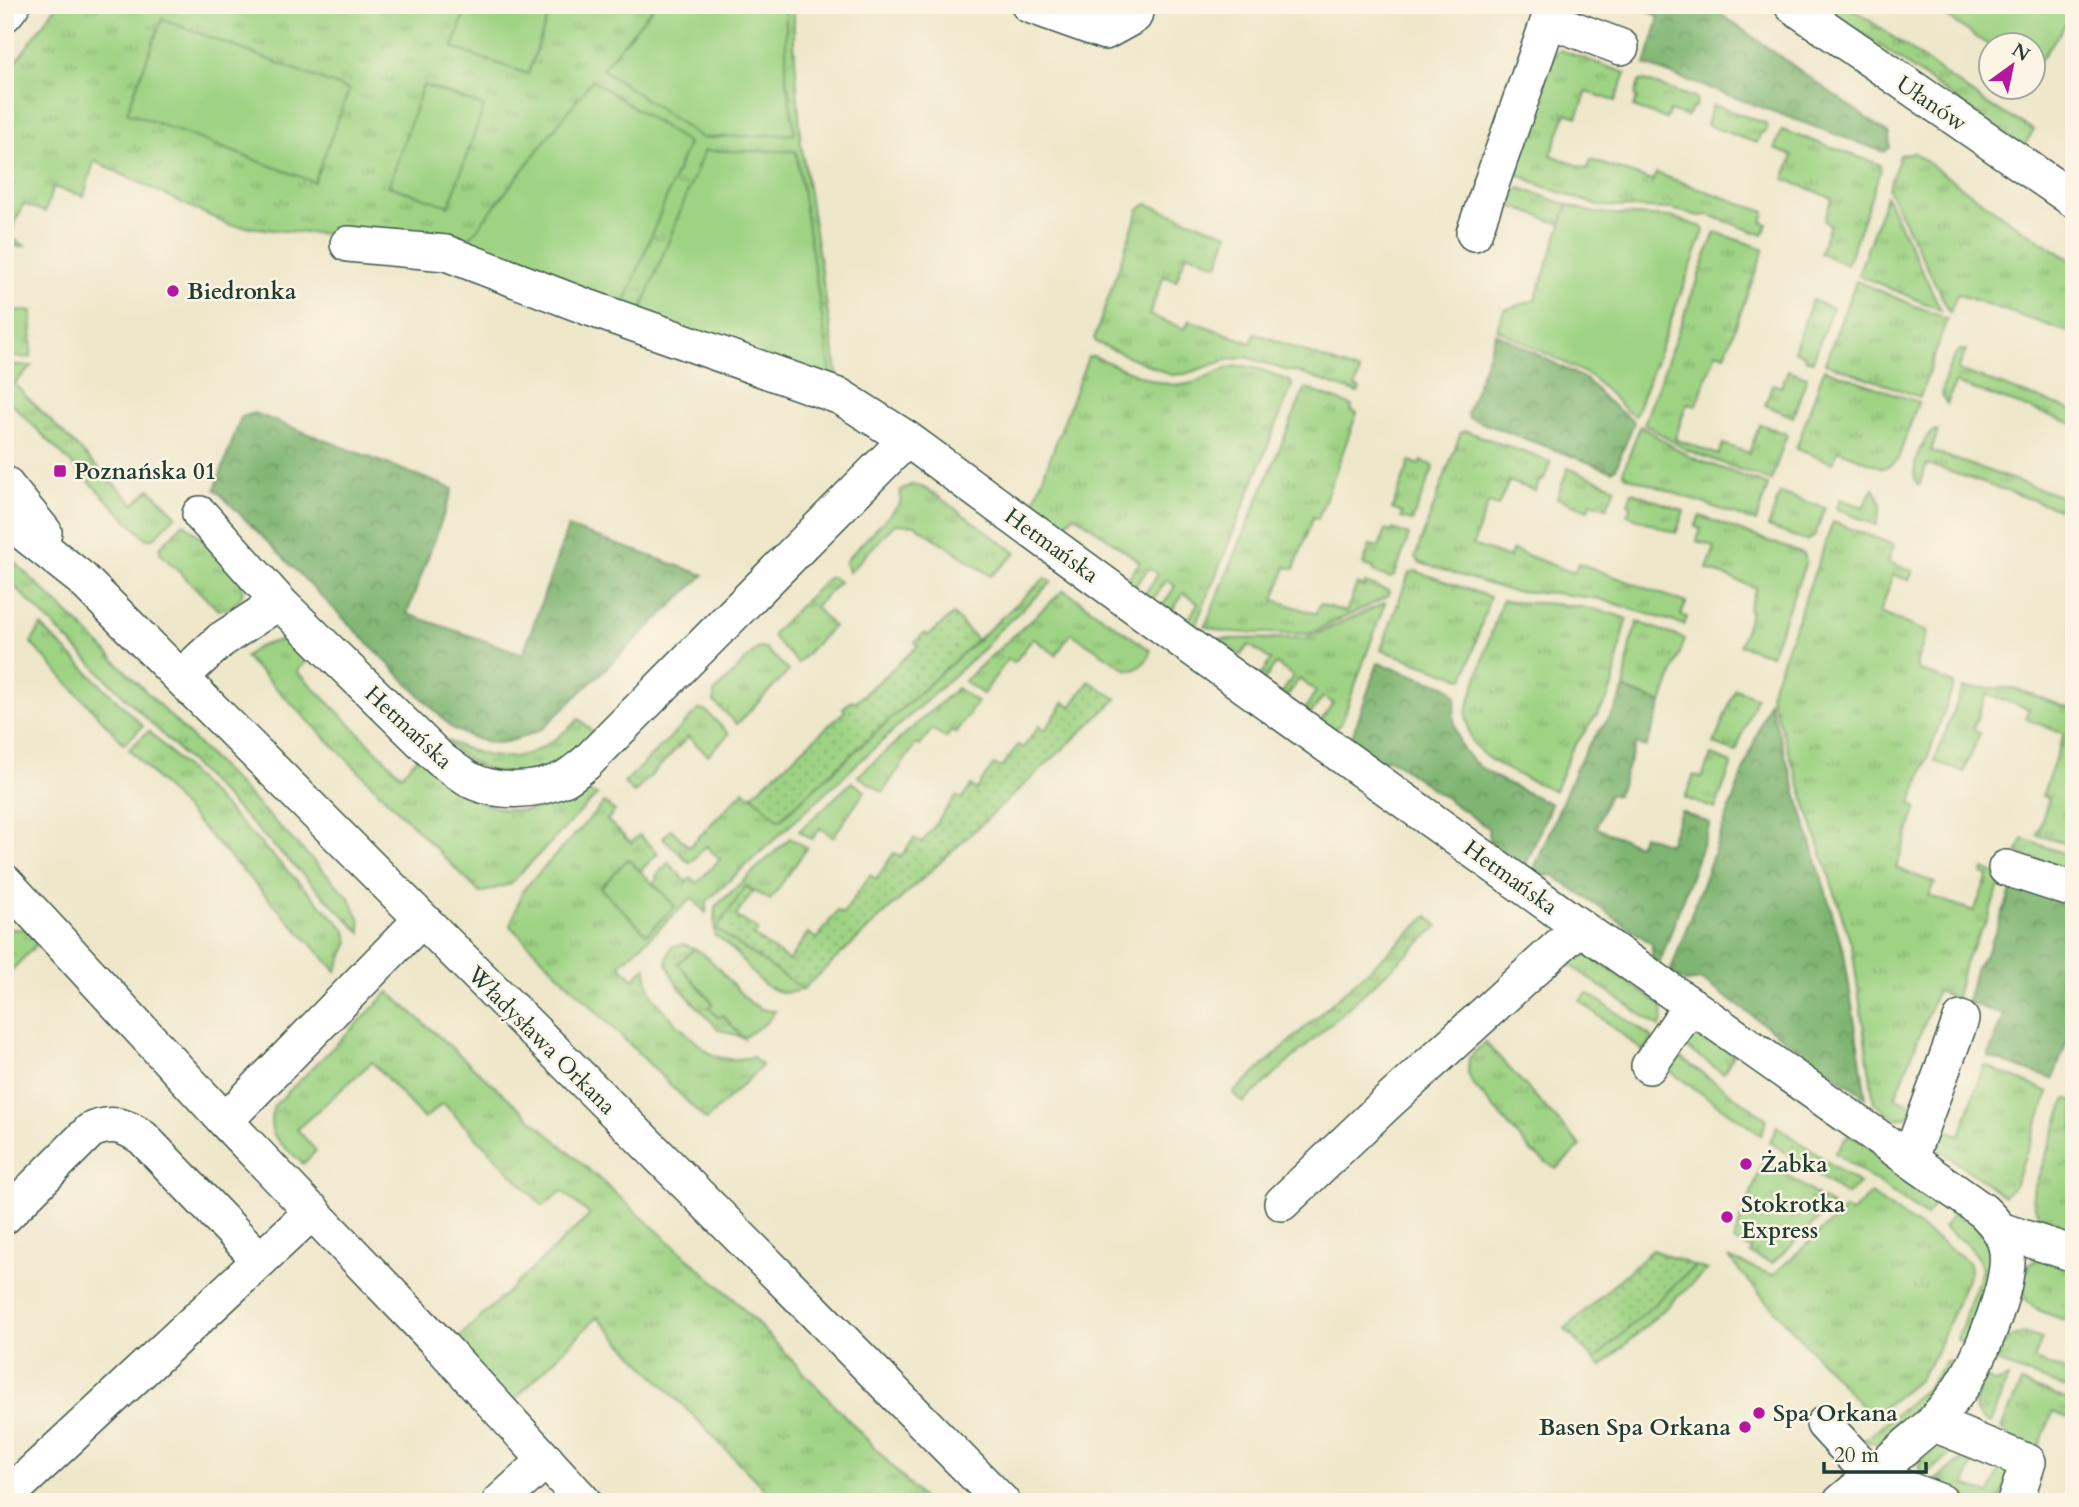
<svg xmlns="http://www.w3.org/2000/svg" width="2079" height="1507" font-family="Cardo,serif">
  <defs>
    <pattern id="grass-tufts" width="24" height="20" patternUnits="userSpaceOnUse" patternTransform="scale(1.75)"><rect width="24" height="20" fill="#9fd384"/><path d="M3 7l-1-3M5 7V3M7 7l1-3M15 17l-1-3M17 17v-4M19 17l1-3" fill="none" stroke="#81ac6d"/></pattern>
    <pattern id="forest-crowns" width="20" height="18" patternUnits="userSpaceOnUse" patternTransform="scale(1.75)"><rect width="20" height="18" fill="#7fb572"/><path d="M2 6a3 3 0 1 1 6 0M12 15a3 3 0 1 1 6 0" fill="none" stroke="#67945e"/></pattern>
    <pattern id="garden-dots" width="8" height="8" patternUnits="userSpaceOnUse" patternTransform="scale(1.75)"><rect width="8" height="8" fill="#9fd384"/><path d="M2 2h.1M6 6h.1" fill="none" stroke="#81ac6d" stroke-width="1.8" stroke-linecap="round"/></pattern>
  </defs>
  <rect width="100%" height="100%" fill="#fcf5e5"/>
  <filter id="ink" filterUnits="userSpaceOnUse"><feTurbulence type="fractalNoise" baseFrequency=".0143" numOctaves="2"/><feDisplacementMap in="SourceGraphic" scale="14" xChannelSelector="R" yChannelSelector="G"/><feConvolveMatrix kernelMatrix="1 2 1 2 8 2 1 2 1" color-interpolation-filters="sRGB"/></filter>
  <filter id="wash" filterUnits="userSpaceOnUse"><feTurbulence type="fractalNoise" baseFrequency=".00686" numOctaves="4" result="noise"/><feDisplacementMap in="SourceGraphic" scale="28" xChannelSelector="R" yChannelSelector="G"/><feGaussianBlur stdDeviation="1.57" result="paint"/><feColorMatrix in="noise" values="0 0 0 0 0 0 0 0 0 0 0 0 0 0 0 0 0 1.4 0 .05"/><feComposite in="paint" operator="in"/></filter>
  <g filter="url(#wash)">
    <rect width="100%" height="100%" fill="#eee7ca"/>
    <g fill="url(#grass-tufts)" stroke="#5f885c" stroke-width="2">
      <polygon points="57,5 794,5 794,43 801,143 841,397 403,238 295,232 229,225 94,161 84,196 53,187 45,212 23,204 9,237 25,246 6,247 6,311 32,311 31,358 6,356 5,77"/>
      <polygon points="1823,5 1848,5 1985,103 2034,130 2023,147"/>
      <polygon points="1560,50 1626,73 1615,101 1587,92 1577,117 1566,113 1551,155 1587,169 1591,160 1653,181 1656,173 1765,212 1762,222 1767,224 1763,235 1709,215 1699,216 1672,209 1598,206 1540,185 1510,170 1556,52"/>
      <polygon points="1642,80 1695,98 1697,101 1694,108 1691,108 1687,117 1670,111 1666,119 1633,107 1637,98 1635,96 1639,82"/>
      <polygon points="1713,105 1765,123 1767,127 1764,133 1761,132 1757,143 1706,125"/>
      <polygon points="1782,130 1879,164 1881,169 1847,265 1820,253 1830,224 1824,221 1832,198 1784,179 1793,156 1774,149"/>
      <polygon points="1913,152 2011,222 2074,262 2074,334 1957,294 1950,313 1888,189 1900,155"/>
      <polygon points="1520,188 1568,205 1561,224 1513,207 1509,196"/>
      <polygon points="1886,196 1941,310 1858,275"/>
      <polygon points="1147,204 1228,234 1218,265 1187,253 1176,281 1164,276 1149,315 1185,329 1189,320 1251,343 1255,333 1360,372 1355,387 1360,389 1358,393 1297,372 1285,370 1246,357 1224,361 1185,374 1171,375 1097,343 1094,339 1139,209"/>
      <polygon points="1715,232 1764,249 1725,355 1716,352 1696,406 1687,403 1675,439 1718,455 1723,444 1749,453 1760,424 1787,434 1771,481 1687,450 1644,424"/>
      <polygon points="1856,281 1947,319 1920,397 1825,363"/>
      <polygon points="1812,300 1832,308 1813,361 1805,359 1805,356 1794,351"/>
      <path d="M1960 350H1966L1958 370 2074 411V424L1955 383 1947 404 1942 396C1943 382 1950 359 1960 350Z"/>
      <path d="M1093 356C1116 365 1152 384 1176 385 1198 387 1217 367 1239 366 1255 365 1276 376 1291 382L1292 386 1192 634 1184 628 1198 603 1184 593 1168 616 1160 610 1175 586 1167 580 1150 604 1142 598 1158 574 1149 568 1132 590 1124 584 1140 562 1075 515 1054 535 1028 517 1088 357Z"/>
      <polygon points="8,364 32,366 14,384 134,504 150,489 176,515 154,538 146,539 5,397 5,368"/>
      <polygon points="1824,369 1918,402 1898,459 1889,466 1883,468 1838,450 1833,463 1796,449"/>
      <polygon points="1788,370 1807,377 1793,417 1765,405 1773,384 1781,387"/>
      <polygon points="1305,388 1352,406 1351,411 1357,413 1318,519 1313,517 1294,569 1286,567 1274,600 1316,614 1320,604 1346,612 1357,584 1364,587 1365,583 1389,591 1387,597 1309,634 1223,632 1205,626"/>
      <polygon points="1640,426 1690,457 1768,485 1756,522 1626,476 1623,472"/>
      <path d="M1935 430 1938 431 1931 451 2074 501V514L1927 464 1919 486C1907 475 1921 437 1935 430Z"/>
      <polygon points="1466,431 1551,462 1543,481 1540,480 1535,491 1509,481 1498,506 1488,503 1473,545 1509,558 1513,550 1574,573 1578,563 1686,603 1681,615 1687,617 1684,625 1600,599 1554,593 1510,591 1420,563 1415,557 1461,432"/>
      <polygon points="1410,461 1420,465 1422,461 1434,466 1412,521 1401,518 1402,513 1392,509"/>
      <polygon points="1568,468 1615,487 1607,507 1591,502 1588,510 1557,498"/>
      <polygon points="911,485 920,486 935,494 1016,553 991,576 915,525 895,524 849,572 845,564 847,559 900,504 901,490"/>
      <path d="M1873 488C1884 500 1881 511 1876 525L1839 510 1837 507 1840 499 1863 507Z"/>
      <polygon points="1632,492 1684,511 1676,533 1627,515 1631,505 1628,503"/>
      <polygon points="1780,493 1825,508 1814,537 1806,541 1768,527"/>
      <polygon points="1700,516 1804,554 1806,562 1771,655 1740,645 1751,612 1748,610 1756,588 1707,569 1715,547 1697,541 1701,529 1695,527"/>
      <polygon points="1833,522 1894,545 1888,562 1913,571 1909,580 1893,575 1880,613 1927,632 1917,661 1917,669 1954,684 1911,804 1917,807 1896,868 1935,883 1929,896 1974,911 1988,876 1982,874 1984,869 2002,877 1987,920 1964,963 1956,998 1937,991 1895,1098 1918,1107 1909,1116 1897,1119 1874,1103 1852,946 1770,694"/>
      <path d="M184 523C200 538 222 555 236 572 251 592 239 607 218 610L160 553V547Z"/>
      <polygon points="1393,529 1409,535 1395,575 1390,578 1373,572 1374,568 1363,565 1370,545 1379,547 1385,530 1392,532"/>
      <polygon points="5,553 86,631 349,897 360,920 361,933 5,577"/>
      <polygon points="1415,571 1490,597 1464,679 1381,650 1409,573"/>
      <polygon points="832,577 839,582 815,607 833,626 798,663 775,640 773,635 776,630 828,578"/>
      <path d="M1045 578 1052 582 997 632 986 646 707 901 706 913 692 898 620 965 634 979 646 967C647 976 647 986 652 994 659 1008 701 1049 715 1056 727 1061 740 1059 753 1057L762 1066 706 1120 510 926 523 890 604 803 615 811 607 820 631 843 639 835 658 853 640 871 628 860 675 906 653 883 658 879 656 876 668 863 687 882 691 878 697 883 720 859 706 846 690 863 663 838 671 829 689 847 744 790 750 796 752 795 780 820Z"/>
      <path d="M1064 590 1146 647 1150 650C1150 660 1142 665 1134 670L1126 669 1071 633 1056 655 1033 638 1015 662 1008 659 983 694 964 681Z"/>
      <path d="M1502 600C1514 604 1528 602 1540 603 1569 605 1600 608 1627 619L1619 651 1613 684 1606 702 1571 751 1555 791C1531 780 1483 764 1472 740 1468 731 1467 722 1466 713Z"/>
      <polygon points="1385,603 1341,724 1330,732 1318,725 1333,703 1323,697 1308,718 1302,713 1316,691 1299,679 1285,700 1280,696 1293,676 1276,664 1262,683 1257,680 1271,660 1249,645 1240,655 1216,639 1307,638"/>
      <polygon points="1638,622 1685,639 1662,703 1624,689 1630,644"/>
      <polygon points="41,626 143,726 124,744 31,643"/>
      <path d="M284 640 295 641 315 653 297 671 401 775 418 757C464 792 494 825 556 804 573 798 578 789 597 795L510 884 480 893 245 657C257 645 268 643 284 640Z"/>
      <polygon points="762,648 766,649 789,671 737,724 714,702 714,693 757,649"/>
      <polygon points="957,688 977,702 956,733 952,730 946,738 932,729 920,746 916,744 883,792 858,776"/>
      <polygon points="1963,688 2013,688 2074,710 2074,846 2037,835 2049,799 2042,796 2064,734 2026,719 2029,709 1987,694 1973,728 1980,733 1964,772 1934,761"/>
      <polygon points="1735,689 1756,697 1736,752 1714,744"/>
      <polygon points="698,710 705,710 729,734 708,755 688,737 634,793 624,783"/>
      <path d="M579 719 595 734C562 768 518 787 473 763 462 757 452 747 443 739 503 767 530 765 579 719Z"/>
      <polygon points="149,731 345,929 349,942 336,971 129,749"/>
      <polygon points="1711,755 1732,763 1715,809 1685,798 1694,775 1702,778"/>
      <polygon points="852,782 865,791 833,837 820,828 812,839 799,831"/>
      <path d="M790 838 807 848 770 900 746 886 716 929 803 989C758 1007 746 950 714 935L715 907Z"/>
      <polygon points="2023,839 2074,857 2074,872 2017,853"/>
      <polygon points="1428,916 1438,926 1243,1103 1233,1093"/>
      <polygon points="5,929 41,930 55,962 37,944 5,977"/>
      <polygon points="683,944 695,949 678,963 713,1003 709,1007 718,1018 723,1015 743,1038 718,1029 681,989 673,978 668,966 667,960 671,947"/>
      <polygon points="1576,951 1583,951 1662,1006 1663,1020 1659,1027 1560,958"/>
      <path d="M389 992 734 1299 926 1502H777L597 1317 511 1403 454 1342 590 1215 562 1191 543 1206 443 1103 424 1119 372 1062 297 1129 316 1151 303 1164C283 1144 263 1137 274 1106Z"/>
      <polygon points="1588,993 1653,1038 1643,1051 1580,1001"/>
      <polygon points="1703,1031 1734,1055 1723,1073 1678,1042 1690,1033"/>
      <polygon points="1485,1042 1581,1146 1556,1169 1532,1152 1472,1083 1468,1073 1469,1058"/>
      <polygon points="1674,1053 1767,1119 1761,1135 1664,1067"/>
      <polygon points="1984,1065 2049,1092 2014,1186 2004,1196 1937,1148 1937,1127 1960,1135"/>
      <path d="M2066 1098 2074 1101V1188L2068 1206 2074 1208V1240C2050 1231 2033 1220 2033 1192Z"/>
      <polygon points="1777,1126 1859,1184 1846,1195 1770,1142"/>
      <polygon points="1851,1135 1941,1196 1926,1216 1835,1153 1846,1138"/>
      <polygon points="1764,1159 1832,1206 1773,1263 1750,1254 1752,1249 1733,1241"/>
      <polygon points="1871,1194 1965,1259 1969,1264 1970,1271 1936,1353 1918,1380 1871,1417 1728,1258 1773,1275 1845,1209 1851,1213"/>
      <path d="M1958 1208 1977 1223 1991 1251 1990 1276 1963 1345 1957 1339 1982 1270C1979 1248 1960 1240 1943 1228Z"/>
      <path d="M2041 1259 2074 1266V1299L2065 1320C2053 1316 2039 1312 2030 1304 2019 1294 2018 1273 2030 1264 2033 1261 2037 1260 2041 1259Z"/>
      <polygon points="1695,1266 1707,1270 1601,1367 1594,1360"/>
      <path d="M2023 1333 2042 1339 2034 1360 2074 1374V1391L2014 1369 1995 1360C2001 1345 2006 1337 2023 1333Z"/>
      <polygon points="1946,1361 1953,1363 1940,1385 1929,1398 1888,1439 1880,1444 1863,1441 1927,1388"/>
      <path d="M1986 1377 1995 1383 2008 1378 1990 1424C1966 1413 1976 1394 1986 1377Z"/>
      <polygon points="2021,1383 2074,1402 2074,1420 2053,1412 2037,1451 2017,1443 2001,1429"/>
      <path d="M1934 1443H1965L1922 1477C1914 1461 1923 1453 1934 1443Z"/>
      <path d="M1978 1447 1965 1485 1990 1494 2002 1463 2011 1467 2000 1502C1967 1502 1960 1502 1932 1483Z"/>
    </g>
    <g fill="url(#forest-crowns)" stroke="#4f7953" stroke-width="2">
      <polygon points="1640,5 1708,5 1889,134 1890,147 1884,152 1645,65 1659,18"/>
      <polygon points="1496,333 1587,380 1606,400 1634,422 1616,468 1612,471 1469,418 1467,413"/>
      <path d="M254 413 453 489 407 614 523 654 568 527 704 575 542 729C503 746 491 749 452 728L215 489 241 417Z"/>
      <path d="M1378 663 1448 687C1462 699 1453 702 1454 717 1454 726 1458 741 1463 749 1479 775 1524 790 1551 804L1524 870 1489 842 1488 828 1390 759 1375 761 1352 749 1351 739Z"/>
      <polygon points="1624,689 1662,703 1646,747 1636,744 1617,796 1609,794 1596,828 1638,845 1643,835 1669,844 1681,811 1710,823 1659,965 1652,958 1652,944 1553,875 1538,877 1531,876 1577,766 1588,746 1615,710"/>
      <polygon points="1769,701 1844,953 1866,1097 1702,980 1686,982 1670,973"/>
      <polygon points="2015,881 2074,902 2074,1022 2053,1079 1988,1057 2003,1015 1967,1002 1975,970 1989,948"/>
    </g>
    <g fill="#9fd384" stroke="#5f885c" stroke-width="2">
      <polygon points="467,5 552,5 528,74 453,48"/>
      <polygon points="655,5 786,5 786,75 795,134 702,138 602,69"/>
      <polygon points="1930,5 2074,5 2074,12 2034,69 2034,46 1991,47"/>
      <polygon points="162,19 349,90 314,182 127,112"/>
      <polygon points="592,80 688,143 622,310 463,247"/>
      <polygon points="423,85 484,106 449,206 389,186"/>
      <polygon points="704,151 796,151 834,394 639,316"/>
      <polygon points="1568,205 1595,213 1671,217 1702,227 1704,231 1635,416 1629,413 1591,376 1497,329 1504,310 1535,300"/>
      <polygon points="628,859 675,906 647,934 600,888"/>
      <path d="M695 949C723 962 744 1014 775 1011L767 1022 743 1038 723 1015 718 1018 709 1007 713 1003 678 963Z"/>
    </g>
    <g fill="url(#garden-dots)" stroke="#5f885c" stroke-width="2">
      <polygon points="953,614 977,640 779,820 752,795 845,711 843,708 852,700 855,702 918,646 915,642 925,633 928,636"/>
      <polygon points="1089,681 1117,699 803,989 716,929 746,886 753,891 736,916 758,930 754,936 789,961 808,933 817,939 837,911 843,914 870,875 876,879 894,853 901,857 914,838 922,843 956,796 962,799 971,786 976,790 994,764 1001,768 1018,745 1023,748 1039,726 1045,730 1064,702 1071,707"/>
      <polygon points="1652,1250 1695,1266 1594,1360 1565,1329"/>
    </g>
  </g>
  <g filter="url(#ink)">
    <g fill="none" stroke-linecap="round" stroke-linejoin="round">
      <defs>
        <g id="minor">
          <polyline points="1029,5 1105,32 1134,16 1137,5"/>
          <polyline points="1792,5 2074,200"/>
          <polyline points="5,14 12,5"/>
          <polyline points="1549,20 1621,47"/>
          <polyline points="1474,233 1554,5"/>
          <path d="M348 244 446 253 587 307 841 397 907 439 1181 640 1580 927 1983 1211C1993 1221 2003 1231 2006 1246 2014 1277 1983 1350 1967 1378 1958 1393 1945 1408 1934 1421 1926 1430 1915 1438 1906 1446 1885 1465 1863 1483 1841 1502"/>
          <polyline points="5,484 44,532"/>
          <path d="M200 514 279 602 441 760C450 766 458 773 468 779 496 794 535 792 564 779 572 775 579 768 586 763L907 439"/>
          <polyline points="5,518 82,579 795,1292 1002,1502"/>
          <polyline points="181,677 221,640 279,602"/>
          <polyline points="2006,868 2074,890"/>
          <polyline points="5,882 225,1121"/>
          <polyline points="421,920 225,1121 441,1346 584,1502"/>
          <polyline points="1649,1066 1691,1005"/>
          <polyline points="1910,1158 1961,1019"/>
          <polyline points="1282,1203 1386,1104 1580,927"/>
          <path d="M5 1216 90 1131C110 1121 125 1125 143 1138L260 1260"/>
          <polyline points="2000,1230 2074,1254"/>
          <polyline points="1932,1423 2028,1462 2015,1502"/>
          <polyline points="1824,1424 1872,1476 1941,1502"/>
          <polyline points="5,1498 313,1211"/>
          <polyline points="500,1502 546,1460"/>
        </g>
      </defs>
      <use href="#minor" stroke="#3e564a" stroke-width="38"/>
      <use href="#minor" stroke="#fff" stroke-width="35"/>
    </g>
  </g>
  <g fill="#b5179e" stroke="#fcf5e5" stroke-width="2.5">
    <circle cx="173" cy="291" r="7"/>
    <rect x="53" y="464" width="14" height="14" rx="3.5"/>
    <circle cx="1746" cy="1164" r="7"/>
    <circle cx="1727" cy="1217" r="7"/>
    <circle cx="1759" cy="1413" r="7"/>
    <circle cx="1745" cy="1427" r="7"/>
  </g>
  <g text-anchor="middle" stroke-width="5" stroke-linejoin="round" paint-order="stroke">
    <g font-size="23" fill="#1f3d34" stroke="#fcf5e5">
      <text transform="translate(1932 103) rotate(34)" y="8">Ułanów</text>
      <text transform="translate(1052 545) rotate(36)" y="8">Hetmańska</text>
      <text transform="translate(409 727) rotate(43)" y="8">Hetmańska</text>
      <text transform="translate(1511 877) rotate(36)" y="8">Hetmańska</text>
      <text transform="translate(542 1040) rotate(45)" y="8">Władysława Orkana</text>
    </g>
    <g font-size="23" font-weight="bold" fill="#1f3d34" stroke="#fcf5e5" text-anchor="start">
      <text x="187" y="299">Biedronka</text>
      <text x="74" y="479">Poznańska 01</text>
      <text x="1760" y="1172">Żabka</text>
      <text x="1741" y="1212">Stokrotka<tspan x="1741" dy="26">Express</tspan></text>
      <text x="1773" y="1421">Spa Orkana</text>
      <text x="1731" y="1435" text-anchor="end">Basen Spa Orkana</text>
    </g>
  </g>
  <rect width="2079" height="1507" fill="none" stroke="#fcf5e5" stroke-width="28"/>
  <g transform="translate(2012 66) rotate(33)"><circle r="33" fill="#fcf5e5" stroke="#a4ab9e" stroke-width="2"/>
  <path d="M0-5L12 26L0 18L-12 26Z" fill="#b5179e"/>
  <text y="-10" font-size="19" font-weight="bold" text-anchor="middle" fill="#1f3d34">N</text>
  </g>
  <path d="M1824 1462v10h102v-10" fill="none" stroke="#1f3d34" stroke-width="3.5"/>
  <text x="1834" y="1462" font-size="21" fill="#1f3d34" stroke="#fcf5e5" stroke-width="5" paint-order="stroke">20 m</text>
</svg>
